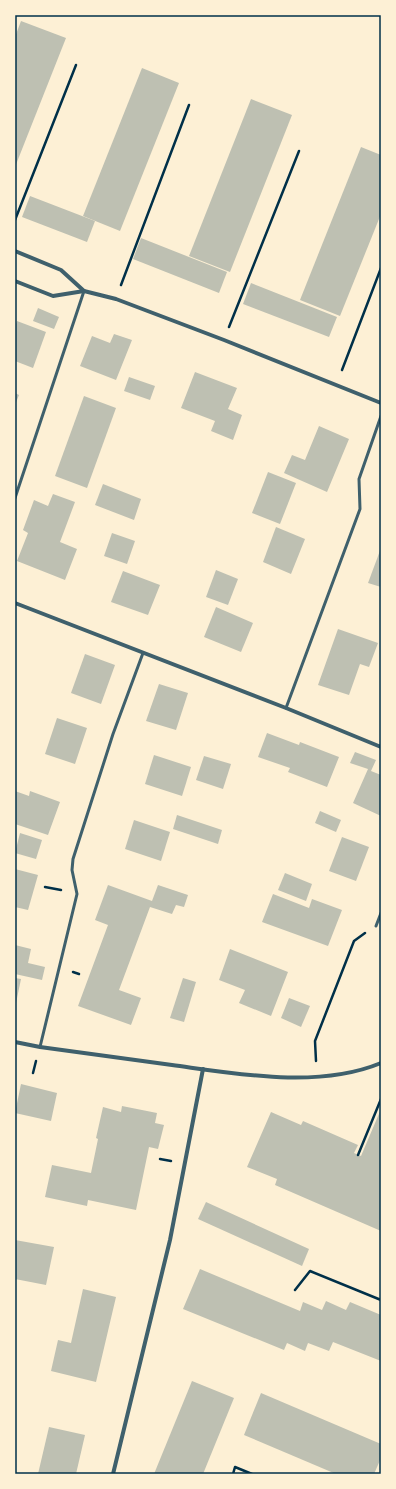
<svg xmlns="http://www.w3.org/2000/svg" width="396" height="1489" font-family="Mulish,sans-serif">
  <rect width="100%" height="100%" fill="#fdf0d5"/>
  <g fill="#bec0b2">
    <polygon points="21,21 66,38 15,167 15,37"/>
    <polygon points="142,68 179,83 120,231 83,216"/>
    <polygon points="251,99 292,115 230,272 189,256"/>
    <polygon points="361,147 381,155 381,214 340,316 300,300"/>
    <polygon points="30,196 95,221 87,242 22,217"/>
    <polygon points="141,238 227,272 219,293 133,259"/>
    <polygon points="251,283 337,317 329,337 243,304"/>
    <polygon points="38,308 59,317 54,329 33,321"/>
    <polygon points="17,321 46,332 33,368 15,361 15,327"/>
    <polygon points="114,334 132,340 116,380 80,366 92,336 110,343"/>
    <polygon points="195,372 237,388 228,409 242,415 233,440 211,431 215,421 181,408"/>
    <polygon points="129,377 155,386 150,400 124,391"/>
    <polygon points="15,393 19,395 15,405"/>
    <polygon points="84,396 116,408 87,488 55,476"/>
    <polygon points="319,426 349,439 327,492 284,473 292,455 305,460"/>
    <polygon points="268,472 296,483 280,524 252,513"/>
    <polygon points="103,484 141,499 134,520 95,505"/>
    <polygon points="53,494 75,502 60,542 77,549 65,580 17,561 28,533 23,530 34,500 48,506"/>
    <polygon points="276,527 305,539 291,574 263,562"/>
    <polygon points="112,533 135,541 127,564 104,556"/>
    <polygon points="381,548 381,587 368,583"/>
    <polygon points="216,570 238,579 228,605 206,597"/>
    <polygon points="123,571 160,585 148,615 111,602"/>
    <polygon points="216,607 253,623 241,652 204,637"/>
    <polygon points="338,629 378,643 369,667 360,664 349,695 318,685"/>
    <polygon points="85,654 115,665 101,704 71,693"/>
    <polygon points="159,684 188,693 176,730 146,721"/>
    <polygon points="57,718 87,728 75,764 45,754"/>
    <polygon points="267,733 299,745 300,742 339,757 327,787 288,772 290,768 258,757"/>
    <polygon points="355,752 376,760 371,771 381,775 381,816 353,803 368,769 350,763"/>
    <polygon points="154,755 191,767 182,796 145,784"/>
    <polygon points="204,756 231,764 223,789 196,780"/>
    <polygon points="15,791 29,796 30,791 60,802 48,835 15,824"/>
    <polygon points="320,811 341,820 336,832 315,823"/>
    <polygon points="177,815 222,830 218,844 173,829"/>
    <polygon points="134,820 170,832 161,861 125,849"/>
    <polygon points="20,833 42,840 36,859 15,853"/>
    <polygon points="342,837 369,847 356,881 329,871"/>
    <polygon points="15,869 38,875 28,910 15,907"/>
    <polygon points="285,873 312,884 306,901 278,890"/>
    <polygon points="108,885 152,901 158,885 188,895 184,907 176,905 172,914 150,907 119,990 141,998 131,1025 78,1006 108,925 95,920"/>
    <polygon points="273,894 309,908 312,899 342,910 328,946 262,922"/>
    <polygon points="15,945 31,949 28,963 45,967 42,980 15,974 16,959"/>
    <polygon points="230,949 288,972 271,1016 239,1003 245,990 219,980"/>
    <polygon points="15,978 21,979 16,1003 15,1003"/>
    <polygon points="183,978 196,982 184,1022 170,1018"/>
    <polygon points="289,998 310,1006 301,1027 281,1018"/>
    <polygon points="21,1084 57,1093 51,1121 15,1113"/>
    <polygon points="122,1106 157,1113 155,1123 164,1125 158,1149 149,1147 136,1210 88,1200 87,1206 45,1197 52,1165 91,1173 98,1139 96,1138 103,1107 121,1112"/>
    <polygon points="381,1109 381,1231 275,1185 277,1179 247,1167 271,1112 301,1125 303,1121 358,1145 354,1153 361,1156"/>
    <polygon points="206,1202 309,1249 302,1266 198,1219"/>
    <polygon points="15,1240 54,1247 46,1285 15,1279"/>
    <polygon points="200,1269 300,1311 303,1302 322,1310 326,1301 346,1310 350,1302 381,1315 381,1361 333,1342 329,1351 308,1343 305,1351 287,1343 284,1350 183,1309"/>
    <polygon points="83,1289 116,1297 96,1382 51,1371 58,1340 71,1343"/>
    <polygon points="192,1381 234,1398 203,1474 154,1474"/>
    <polygon points="261,1393 381,1444 381,1458 374,1474 336,1474 244,1435"/>
    <polygon points="49,1427 85,1435 76,1474 38,1474"/>
  </g>
  <g fill="none" stroke-linecap="round" stroke-linejoin="round">
    <g stroke="#003049" stroke-width="2.5">
      <polyline points="15,220 76,65"/>
      <polyline points="121,285 189,105"/>
      <polyline points="229,327 299,151"/>
      <polyline points="342,370 381,268"/>
      <polyline points="45,887 61,890"/>
      <polyline points="73,972 79,974"/>
      <polyline points="316,1061 315,1041 354,941 365,933"/>
      <polyline points="33,1073 36,1061"/>
      <polyline points="358,1155 381,1099"/>
      <polyline points="160,1159 171,1161"/>
      <polyline points="295,1290 310,1271 381,1300"/>
      <polyline points="233,1474 235,1467 252,1474"/>
    </g>
    <g stroke="#3f606c" stroke-width="3">
      <polyline points="15,498 84,291"/>
      <polyline points="286,708 360,509 359,479 381,416"/>
      <polyline points="376,926 381,913"/>
      <polyline points="40,1047 77,894 72,870 73,859 113,734 143,653"/>
    </g>
    <g stroke="#3f606c" stroke-width="4">
      <polyline points="15,251 61,270 84,291"/>
      <polyline points="15,281 53,296 84,291 116,299 224,340 381,403"/>
      <polyline points="15,603 286,708 381,747"/>
      <path d="M15 1042 40 1047C84 1053 128 1059 172 1065 238 1074 318 1089 381 1063"/>
      <polyline points="113,1474 170,1240 203,1069"/>
    </g>
  </g>
  <rect width="396" height="1489" fill="none" stroke="#fdf0d5" stroke-width="32"/>
  <rect x="16" y="16" width="364" height="1457" fill="none" stroke="#003049" stroke-width="1.5"/>
</svg>
